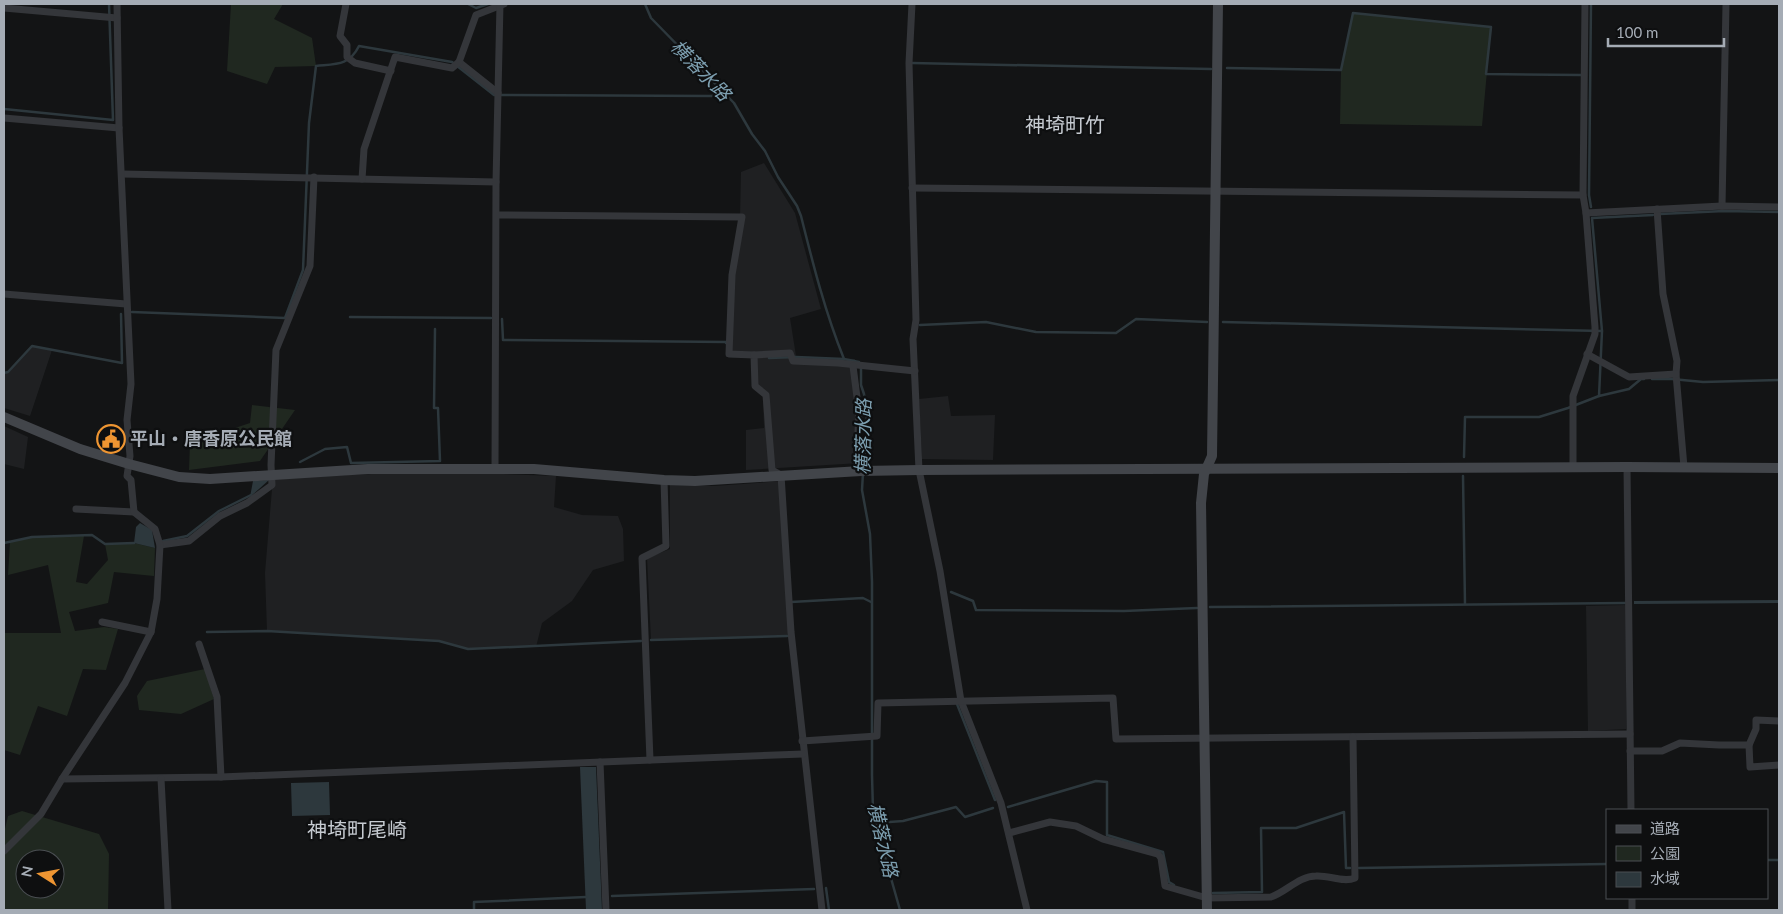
<svg xmlns="http://www.w3.org/2000/svg" width="1783" height="914" font-family="Lato,'Noto Sans JP',sans-serif">
  <rect width="100%" height="100%" fill="#131415"/>
  <g fill="#1f2022">
    <polygon points="764,163 795,213 821,309 790,318 796,356 855,359 862,413 860,463 746,470 746,430 764,428 763,396 752,386 752,358 726,357 729,275 740,218 741,172"/>
    <polygon points="32,346 52,350 30,416 4,408 4,373 8,372"/>
    <polygon points="948,396 951,416 995,415 993,460 922,459 919,399"/>
    <polygon points="4,426 28,437 24,469 4,464"/>
    <polygon points="473,473 556,476 554,507 582,515 618,516 623,529 624,561 593,570 572,601 542,623 536,647 468,649 439,641 267,631 265,573 272,489 275,478 372,474"/>
    <polygon points="784,481 793,636 651,640 647,558 670,549 670,485 714,486"/>
    <polygon points="1626,605 1626,729 1588,731 1586,606"/>
  </g>
  <g fill="#202820" fill-rule="evenodd">
    <polygon points="231,4 283,4 274,19 312,38 316,66 275,67 267,84 227,71"/>
    <polygon points="1353,13 1491,27 1482,126 1340,124 1341,70"/>
    <polygon points="252,405 295,410 260,461 189,470 190,443 250,423"/>
    <polygon points="84,536 76,582 87,584 108,560 105,544 134,543 155,548 154,576 114,572 108,603 69,612 75,631 104,627 118,629 106,670 83,669 67,716 38,706 20,755 4,750 4,633 61,633 48,565 8,575 10,542 32,537"/>
    <polygon points="205,669 214,699 181,714 139,710 137,696 147,681"/>
    <path d="M22 811 99 834 109 854 108 910H4V833L8 816ZM25 859H55V889H25Z"/>
  </g>
  <g fill="#2d383d">
    <polygon points="269,480 250,497 253,481"/>
    <polygon points="140,523 152,530 155,548 134,543 136,527"/>
    <polygon points="1779,600 1779,603 1634,604 1634,601"/>
    <polygon points="580,767 596,767 602,910 586,910"/>
    <polygon points="329,782 330,815 292,816 291,783"/>
  </g>
  <g fill="none" stroke-linecap="round" stroke-linejoin="round">
    <g stroke="#2d383d" stroke-width="2.5">
      <polyline points="468,4 476,8 488,4"/>
      <path d="M645 4 651 18 734 103 752 134 765 151 778 177 797 206 801 216C813 264 825 312 844 359L859 362"/>
      <polyline points="912,63 1211,69"/>
      <polyline points="1227,68 1341,70 1353,13 1491,27 1486,74 1581,75"/>
      <polyline points="4,109 113,120 109,4"/>
      <polyline points="1591,207 1589,195 1591,4"/>
      <polyline points="1660,214 1724,211 1779,212"/>
      <path d="M132 312 285 318 303 270 309 123 316 66C336 64 349 66 359 46L452 62 494 95 712 96 722 91"/>
      <polyline points="350,317 491,318"/>
      <polyline points="502,319 503,340 726,342 726,343"/>
      <polyline points="1223,322 1602,331"/>
      <polyline points="920,325 986,322 1036,332 1116,333 1136,319 1207,322"/>
      <polyline points="769,358 796,357 844,359"/>
      <polyline points="861,366 861,385 864,394 867,421 864,467"/>
      <polyline points="4,373 8,372 32,346 122,363 121,314"/>
      <polyline points="1644,379 1641,379 1629,389 1599,396 1602,331 1592,218 1653,215"/>
      <polyline points="1652,379 1672,379 1703,382 1779,380"/>
      <polyline points="1464,457 1465,417 1539,417 1568,408 1599,396"/>
      <polyline points="300,462 325,449 347,447 351,463 440,461 438,408 434,408 435,329"/>
      <polyline points="863,473 862,490 870,534 872,582 872,775 873,811 879,836 900,910"/>
      <polyline points="1463,476 1465,604"/>
      <polyline points="163,541 187,536 219,511 251,495"/>
      <polyline points="4,543 32,537 92,535 105,544 134,543"/>
      <polyline points="951,592 973,601 976,610 1124,611 1197,608"/>
      <polyline points="791,602 863,598 871,602"/>
      <polyline points="1210,607 1625,603"/>
      <polyline points="207,632 267,631 439,641 468,649 641,641"/>
      <polyline points="651,640 787,636"/>
      <polyline points="957,704 995,800"/>
      <polyline points="1008,807 1096,781 1107,782 1107,835 1163,852 1169,882 1174,885"/>
      <polyline points="876,823 903,821 956,807 965,817 993,808"/>
      <polyline points="1767,860 1779,860"/>
      <polyline points="1359,868 1607,864"/>
      <polyline points="826,888 829,910"/>
      <polyline points="1213,893 1262,892 1261,828 1296,828 1344,812 1346,868 1350,868"/>
      <polyline points="612,896 814,889"/>
      <polyline points="474,910 474,902 586,897"/>
    </g>
    <g stroke="#34363a" stroke-width="7">
      <polyline points="346,4 340,36 347,45 347,57 355,63 391,71"/>
      <polyline points="912,4 909,63 916,320 913,339 919,470 940,571 961,701 1001,803 1027,910"/>
      <polyline points="4,8 117,18"/>
      <polyline points="459,62 498,93"/>
      <polyline points="4,118 119,128"/>
      <polyline points="122,174 496,182"/>
      <polyline points="362,179 364,149 395,57 452,68 459,62 476,15 504,4"/>
      <polyline points="912,188 1583,195"/>
      <polyline points="1722,206 1726,4"/>
      <polyline points="1657,209 1663,294 1677,361 1676,374 1684,467"/>
      <polyline points="1586,213 1722,206 1779,207"/>
      <polyline points="497,215 742,217 732,275 729,354 754,355 755,386 766,395 772,470 781,475 791,632 822,910"/>
      <polyline points="4,294 126,304"/>
      <polyline points="1587,354 1629,377 1676,374"/>
      <polyline points="754,355 790,353 793,361 838,363 915,371"/>
      <polyline points="853,366 859,413 856,471"/>
      <polyline points="1573,467 1573,396 1595,334 1595,327 1586,213 1583,195 1585,4"/>
      <polyline points="1627,467 1631,810"/>
      <polyline points="495,468 496,182 500,4"/>
      <polyline points="76,509 134,512"/>
      <polyline points="160,545 189,541 220,516 247,503 272,485 271,465 276,350 310,266 314,177"/>
      <polyline points="102,622 151,632"/>
      <polyline points="199,644 217,697 221,777"/>
      <polyline points="802,741 877,736 878,703 1113,698 1116,739 1630,734"/>
      <polyline points="1749,745 1750,767 1779,765"/>
      <polyline points="1630,751 1662,751 1680,743 1719,745 1749,745 1756,729 1756,720 1779,721"/>
      <polyline points="650,760 642,558 666,546 664,480"/>
      <polyline points="600,762 606,910"/>
      <polyline points="62,779 221,777 803,754"/>
      <polyline points="161,779 168,910"/>
      <path d="M1009 833 1050 822 1076 826 1103 839 1158 854 1161 858 1165 886 1207 898 1271 897C1286 892 1299 876 1316 876 1329 875 1343 883 1355 878L1353 737"/>
      <polyline points="4,851 41,814 62,779 125,683 151,632 157,599 160,545 155,529 134,512 131,480 127,476 130,456 127,420 131,384 119,128 117,4"/>
      <polyline points="1632,898 1632,910"/>
    </g>
    <g stroke="#42454a" stroke-width="10">
      <polyline points="4,417 80,449 129,464 179,477 210,479 368,469 534,469 664,480 695,481 861,471 919,470 1627,467 1779,468"/>
      <polyline points="1207,910 1201,503 1204,474 1212,456 1218,4"/>
    </g>
  </g>
  <defs>
    <symbol id="civic-ring" viewBox="-11 -11 22 22"><circle r="9.5" fill="#0e0f10" stroke="#ee9532" stroke-width="1.5"/><path d="M-.6-6.5H3V-4.5H.6V-3L4-1V1h2V6H-6V1h2V-1L-.6-3ZM-1.2 2.5V6h2.4V2.5Z" fill="#ee9532"/></symbol>
  </defs>
  <g fill-rule="evenodd">
    <use href="#civic-ring" x="95" y="423" width="32" height="32"/>
  </g>
  <g text-anchor="middle" stroke-width="4.5" stroke-linejoin="round" paint-order="stroke">
    <g font-size="18" font-weight="bold" fill="#a5acb5" stroke="#0e0f10" text-anchor="start">
      <text x="130" y="445">平山・唐香原公民館</text>
    </g>
    <g font-size="19" font-style="italic" fill="#7d9fb0" stroke="#0e0f10">
      <text transform="translate(701 70) rotate(46)" y="7">横落水路</text>
      <text transform="translate(863 437) rotate(-89)" y="7">横落水路</text>
      <text transform="translate(883 840) rotate(77)" y="7">横落水路</text>
    </g>
    <g font-size="20" fill="#c6cbd1" stroke="#0e0f10">
      <text x="1065" y="132">神埼町竹</text>
      <text x="357" y="837">神埼町尾崎</text>
    </g>
  </g>
  <rect width="1783" height="914" fill="none" stroke="#a5acb5" stroke-width="10"/>
  <rect x="1606" y="809" width="162" height="90" fill="#0e0f10" stroke="#4a4e52"/>
  <rect x="1616" y="825" width="25" height="8" fill="#42454a" stroke="#4a4e52"/>
  <text x="1650" y="834" font-size="15" fill="#a5acb5">道路</text>
  <rect x="1616" y="846" width="25" height="15" fill="#202820" stroke="#4a4e52"/>
  <text x="1650" y="859" font-size="15" fill="#a5acb5">公園</text>
  <rect x="1616" y="872" width="25" height="15" fill="#2d383d" stroke="#4a4e52"/>
  <text x="1650" y="884" font-size="15" fill="#a5acb5">水域</text>
  <g transform="translate(40 874) rotate(281)"><circle r="24" fill="#0e0f10" stroke="#4a4e52"/>
  <path d="M0-4L9 19L0 12L-9 19Z" fill="#ee9532"/>
  <text y="-8" font-size="14" font-weight="bold" text-anchor="middle" fill="#a5acb5">N</text>
  </g>
  <path d="M1608 38v8h116v-8" fill="none" stroke="#a5acb5" stroke-width="2.5"/>
  <text x="1616" y="38" font-size="15" fill="#a5acb5" stroke="#0e0f10" stroke-width="4" paint-order="stroke">100 m</text>
</svg>
